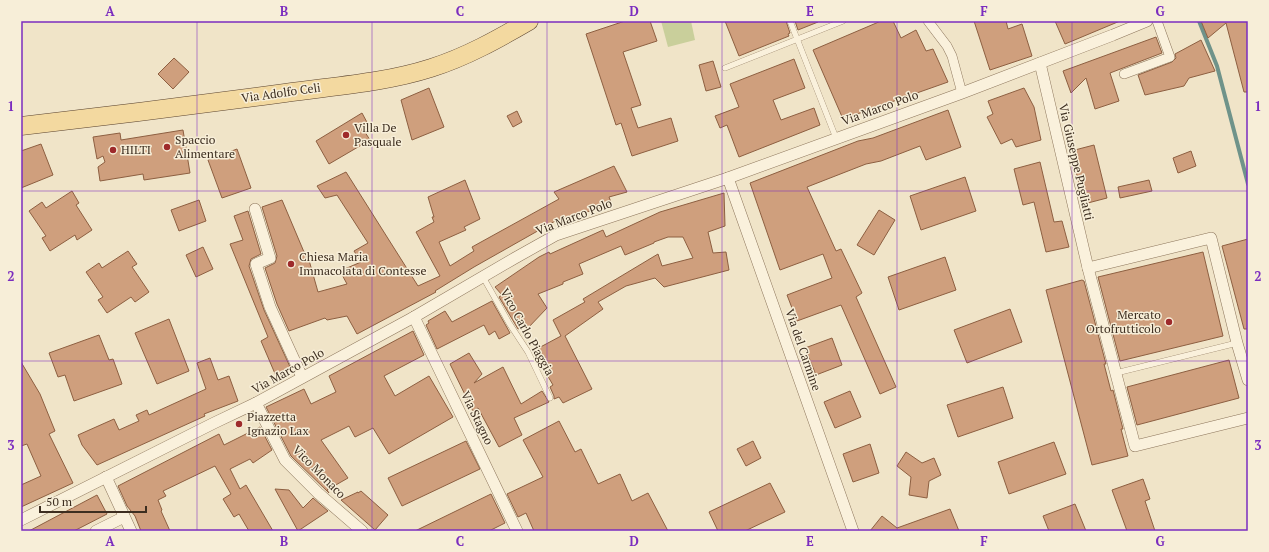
<svg xmlns="http://www.w3.org/2000/svg" width="1269" height="552" font-family="'PT Serif',serif">
  <rect width="100%" height="100%" fill="#f0e4c8"/>
  <polygon fill="#c9cf9b" points="661,21 691,21 695,40 668,47"/>
  <g fill="none" stroke-linecap="round" stroke-linejoin="round">
    <polyline stroke="#6f938a" stroke-width="4" points="1199,21 1217,66 1248,184"/>
  </g>
  <g fill="#cf9f7d" stroke="#8d5f41">
    <polygon points="625,21 650,21 657,41 623,52 641,105 631,108 638,128 671,118 678,141 632,156 621,123 616,125 586,34"/>
    <polygon points="725,21 786,21 790,33 788,34 789,36 739,56"/>
    <polygon points="795,21 818,21 818,22 798,30"/>
    <polygon points="881,21 893,21 901,38 916,30 926,51 933,49 948,82 843,119 813,50"/>
    <polygon points="974,21 1006,21 1008,29 1022,24 1032,56 990,70"/>
    <polygon points="1055,21 1120,21 1065,44"/>
    <polygon points="1201,21 1248,21 1248,92 1244,92 1226,23 1208,38"/>
    <polygon points="1156,37 1162,53 1110,73 1119,101 1095,109 1086,78 1071,93 1063,71"/>
    <polygon points="1201,40 1215,71 1189,78 1184,86 1145,95 1138,75 1172,62 1176,58 1175,54"/>
    <polygon points="174,58 189,72 173,89 158,74"/>
    <polygon points="794,59 805,88 773,100 781,120 814,108 820,125 739,157 727,125 720,128 715,116 739,107 730,84"/>
    <polygon points="713,61 721,87 706,91 699,65"/>
    <polygon points="429,88 444,127 412,140 401,100"/>
    <polygon points="1024,88 1034,107 1041,140 1016,147 1012,139 1001,144 987,117 993,114 988,101"/>
    <polygon points="948,110 961,147 926,160 920,146 881,161 866,164 807,187 836,251 841,249 862,293 856,297 896,387 880,394 841,305 797,321 787,295 832,278 823,254 780,270 750,183 858,141 873,138"/>
    <polygon points="517,111 522,122 513,127 507,116"/>
    <polygon points="362,113 369,126 363,129 370,140 329,164 316,141"/>
    <polygon points="183,130 190,173 144,180 143,174 100,181 98,167 105,162 103,156 97,159 93,137 120,133 121,140"/>
    <polygon points="41,144 53,175 21,188 21,151"/>
    <polygon points="1094,145 1107,198 1084,204 1071,151"/>
    <polygon points="237,149 251,188 222,198 208,160"/>
    <polygon points="1191,151 1196,166 1178,173 1173,158"/>
    <polygon points="1040,162 1054,222 1062,221 1069,247 1046,252 1034,202 1023,205 1014,169"/>
    <polygon points="614,166 627,192 609,197 612,205 557,220 474,267 435,291 436,292 357,334 347,316 327,320 325,318 289,331 277,304 265,268 275,263 277,256 262,207 282,200 304,252 307,253 318,292 347,284 340,271 361,262 354,251 368,243 337,195 325,198 317,186 346,172 418,286 440,276 416,232 434,222 432,217 434,217 428,197 465,180 480,219 464,227 466,230 439,242 450,266 474,251 472,247 559,199 554,192"/>
    <polygon points="965,177 976,211 921,230 910,196"/>
    <polygon points="1149,180 1152,191 1120,198 1118,187"/>
    <polygon points="72,191 79,203 76,205 92,230 77,240 75,235 50,251 42,238 46,236 29,211 42,202 46,208"/>
    <polygon points="724,193 725,226 708,232 713,253 726,252 729,270 664,287 655,278 626,286 598,302 603,309 565,336 592,389 563,403 559,397 554,399 554,396 550,387 553,385 533,351 561,336 553,320 585,302 583,299 658,254 662,266 693,258 683,237 668,237 654,242 654,243 625,255 621,246 579,264 583,274 563,282 563,284 538,294 547,308 527,329 524,326 518,329 499,297 502,295 495,287 539,257 549,252 550,254 603,230 606,237 660,212"/>
    <polygon points="199,200 206,221 179,231 171,210"/>
    <polygon points="879,210 895,220 874,255 857,245"/>
    <polygon points="248,211 261,254 251,259 249,266 264,310 291,369 276,376 261,341 268,337 230,244 243,240 234,216"/>
    <polygon points="1248,239 1248,329 1244,329 1222,246"/>
    <polygon points="203,247 213,269 196,277 186,255"/>
    <polygon points="128,251 137,264 132,267 149,292 135,302 131,297 107,313 98,300 103,297 86,272 99,263 102,268"/>
    <polygon points="1203,252 1223,336 1120,361 1098,277"/>
    <polygon points="945,257 956,290 899,310 888,277"/>
    <polygon points="1082,280 1084,281 1106,364 1104,364 1111,391 1113,390 1123,429 1121,429 1128,456 1092,465 1046,290"/>
    <polygon points="492,301 510,333 499,339 495,331 489,335 484,325 437,349 426,325 429,323 428,321 445,311 452,322"/>
    <polygon points="1010,309 1022,342 967,363 954,330"/>
    <polygon points="169,319 189,371 157,384 135,333"/>
    <polygon points="413,331 424,355 384,376 395,396 429,376 453,417 389,454 373,428 355,437 349,426 321,440 348,478 327,490 329,493 291,456 266,407 304,389 311,404 336,392 329,376"/>
    <polygon points="99,335 109,360 113,359 122,384 74,401 65,375 58,377 49,353"/>
    <polygon points="832,338 842,365 816,375 805,348"/>
    <polygon points="469,353 482,374 474,383 503,367 521,404 542,391 549,402 514,418 522,435 499,447 478,408 473,411 450,364"/>
    <polygon points="210,358 218,380 229,376 238,401 204,414 205,416 97,465 82,445 78,435 114,419 119,430 139,421 136,415 147,410 149,415 206,389 197,363"/>
    <polygon points="1229,360 1239,398 1137,425 1127,387"/>
    <polygon points="21,362 40,394 55,431 49,434 73,483 21,507 21,485 41,476 27,444 21,446"/>
    <polygon points="1003,387 1013,418 958,437 947,405"/>
    <polygon points="850,391 861,417 835,428 824,402"/>
    <polygon points="559,421 575,452 581,449 598,484 620,474 632,501 648,493 668,531 534,531 526,513 518,517 507,494 543,477 523,440"/>
    <polygon points="260,427 272,450 253,463 250,459 230,469 240,489 246,485 273,531 249,531 239,514 234,517 223,499 231,494 215,466 163,491 166,496 158,500 162,510 161,511 170,531 141,531 135,516 127,506 118,486 219,434 224,445"/>
    <polygon points="466,441 480,469 402,506 388,478"/>
    <polygon points="753,441 761,458 746,466 737,449"/>
    <polygon points="1054,442 1066,474 1009,494 998,462"/>
    <polygon points="870,444 879,473 853,482 843,454"/>
    <polygon points="906,452 922,463 934,458 941,475 929,481 927,498 909,495 911,477 897,466"/>
    <polygon points="1143,479 1150,499 1145,501 1155,531 1127,531 1112,490"/>
    <polygon points="770,483 785,512 745,531 718,531 709,512"/>
    <polygon points="275,489 289,490 303,508 313,498 328,511 298,531"/>
    <polygon points="361,491 388,515 375,530 341,500 358,492 358,493"/>
    <polygon points="491,494 505,523 489,531 415,531"/>
    <polygon points="97,495 107,514 74,531 29,531"/>
    <polygon points="1075,504 1086,531 1049,531 1043,516"/>
    <polygon points="950,509 959,531 870,531 882,516 897,528"/>
  </g>
  <g fill="none" stroke-linecap="round" stroke-linejoin="round">
    <defs>
      <g id="service">
        <polyline points="790,21 836,138"/>
        <polyline points="725,68 843,21"/>
        <polyline points="483,277 509,323 528,352 550,398"/>
        <polyline points="1116,373 1237,343"/>
      </g>
      <g id="pedestrian">
        <polyline points="928,21 947,46 952,56 962,93"/>
        <polyline points="1124,74 1170,57 1157,21"/>
      </g>
      <g id="minor">
        <polyline points="1040,63 1088,268 1135,446 1248,418"/>
        <polyline points="728,178 853,531"/>
        <polyline points="255,209 270,258 256,264 270,307 302,377"/>
        <polyline points="1088,268 1211,238 1237,343 1248,380"/>
        <polyline points="414,317 517,531"/>
        <polyline points="256,403 285,460 318,493 362,531"/>
        <polyline points="106,477 131,531"/>
        <polyline points="21,520 214,423 256,403 414,317 515,258 556,235 728,178 962,93 1113,35 1147,21"/>
        <polyline points="96,531 124,517"/>
      </g>
      <path id="primary" d="M21 126C109 116 197 105 285 93 334 86 384 83 431 68 466 57 498 39 529 21"/>
    </defs>
    <use href="#service" stroke="#8d765c" stroke-width="6"/>
    <use href="#pedestrian" stroke="#8d765c" stroke-width="10"/>
    <use href="#minor" stroke="#8d765c" stroke-width="12"/>
    <use href="#primary" stroke="#5b4430" stroke-width="19"/>
    <use href="#service" stroke="#faf1dc" stroke-width="5.5"/>
    <use href="#pedestrian" stroke="#faf1dc" stroke-width="9"/>
    <use href="#minor" stroke="#faf1dc" stroke-width="11"/>
    <use href="#primary" stroke="#f3d9a0" stroke-width="18"/>
  </g>
  <path fill="none" stroke="#7b2cbf" stroke-width="1" stroke-opacity="0.55" d="M197 21V531M372 21V531M547 21V531M722 21V531M897 21V531M1072 21V531M21 191H1248M21 361H1248"/>
  <g fill="#9e2a2b" stroke="#f7eed8" stroke-width="1.5">
    <circle cx="346" cy="135" r="4"/>
    <circle cx="167" cy="147" r="4"/>
    <circle cx="113" cy="150" r="4"/>
    <circle cx="291" cy="264" r="4"/>
    <circle cx="1169" cy="322" r="4"/>
    <circle cx="239" cy="424" r="4"/>
  </g>
  <g text-anchor="middle" stroke-width="3" stroke-linejoin="round" paint-order="stroke">
    <g font-size="12" fill="#3d2e20" stroke="#f7eed8">
      <text transform="translate(281 93) rotate(-8)" y="4">Via Adolfo Celi</text>
      <text transform="translate(880 108) rotate(-20)" y="4">Via Marco Polo</text>
      <text transform="translate(1076 162) rotate(77)" y="4">Via Giuseppe Pugliatti</text>
      <text transform="translate(574 217) rotate(-21)" y="4">Via Marco Polo</text>
      <text transform="translate(527 332) rotate(61)" y="4">Vico Carlo Piaggia</text>
      <text transform="translate(803 350) rotate(71)" y="4">Via del Carmine</text>
      <text transform="translate(288 371) rotate(-29)" y="4">Via Marco Polo</text>
      <text transform="translate(477 418) rotate(64)" y="4">Via Stagno</text>
      <text transform="translate(319 472) rotate(45)" y="4">Vico Monaco</text>
    </g>
    <g font-size="12" fill="#3d2e20" stroke="#f7eed8" text-anchor="start">
      <text x="354" y="132">Villa De<tspan x="354" dy="14">Pasquale</tspan></text>
      <text x="175" y="144">Spaccio<tspan x="175" dy="14">Alimentare</tspan></text>
      <text x="121" y="154">HILTI</text>
      <text x="299" y="261">Chiesa Maria<tspan x="299" dy="14">Immacolata di Contesse</tspan></text>
      <text x="1161" y="319" text-anchor="end">Mercato<tspan x="1161" dy="14">Ortofrutticolo</tspan></text>
      <text x="247" y="421">Piazzetta<tspan x="247" dy="14">Ignazio Lax</tspan></text>
    </g>
  </g>
  <rect width="1269" height="552" fill="none" stroke="#f7eed8" stroke-width="44"/>
  <path d="M40 506v6h106v-6" fill="none" stroke="#3d2e20" stroke-width="2"/>
  <text x="46" y="506" font-size="12" fill="#3d2e20" stroke="#f7eed8" stroke-width="3" paint-order="stroke">50 m</text>
  <rect x="22" y="22" width="1225" height="508" fill="none" stroke="#7b2cbf" stroke-width="1.5"/>
  <g font-size="13" text-anchor="middle" font-weight="bold" fill="#7b2cbf">
    <text x="110" y="16">A</text>
    <text x="284" y="16">B</text>
    <text x="460" y="16">C</text>
    <text x="634" y="16">D</text>
    <text x="810" y="16">E</text>
    <text x="984" y="16">F</text>
    <text x="1160" y="16">G</text>
    <text x="11" y="111">1</text>
    <text x="1258" y="111">1</text>
    <text x="11" y="281">2</text>
    <text x="1258" y="281">2</text>
    <text x="11" y="450">3</text>
    <text x="1258" y="450">3</text>
    <text x="110" y="546">A</text>
    <text x="284" y="546">B</text>
    <text x="460" y="546">C</text>
    <text x="634" y="546">D</text>
    <text x="810" y="546">E</text>
    <text x="984" y="546">F</text>
    <text x="1160" y="546">G</text>
  </g>
</svg>
